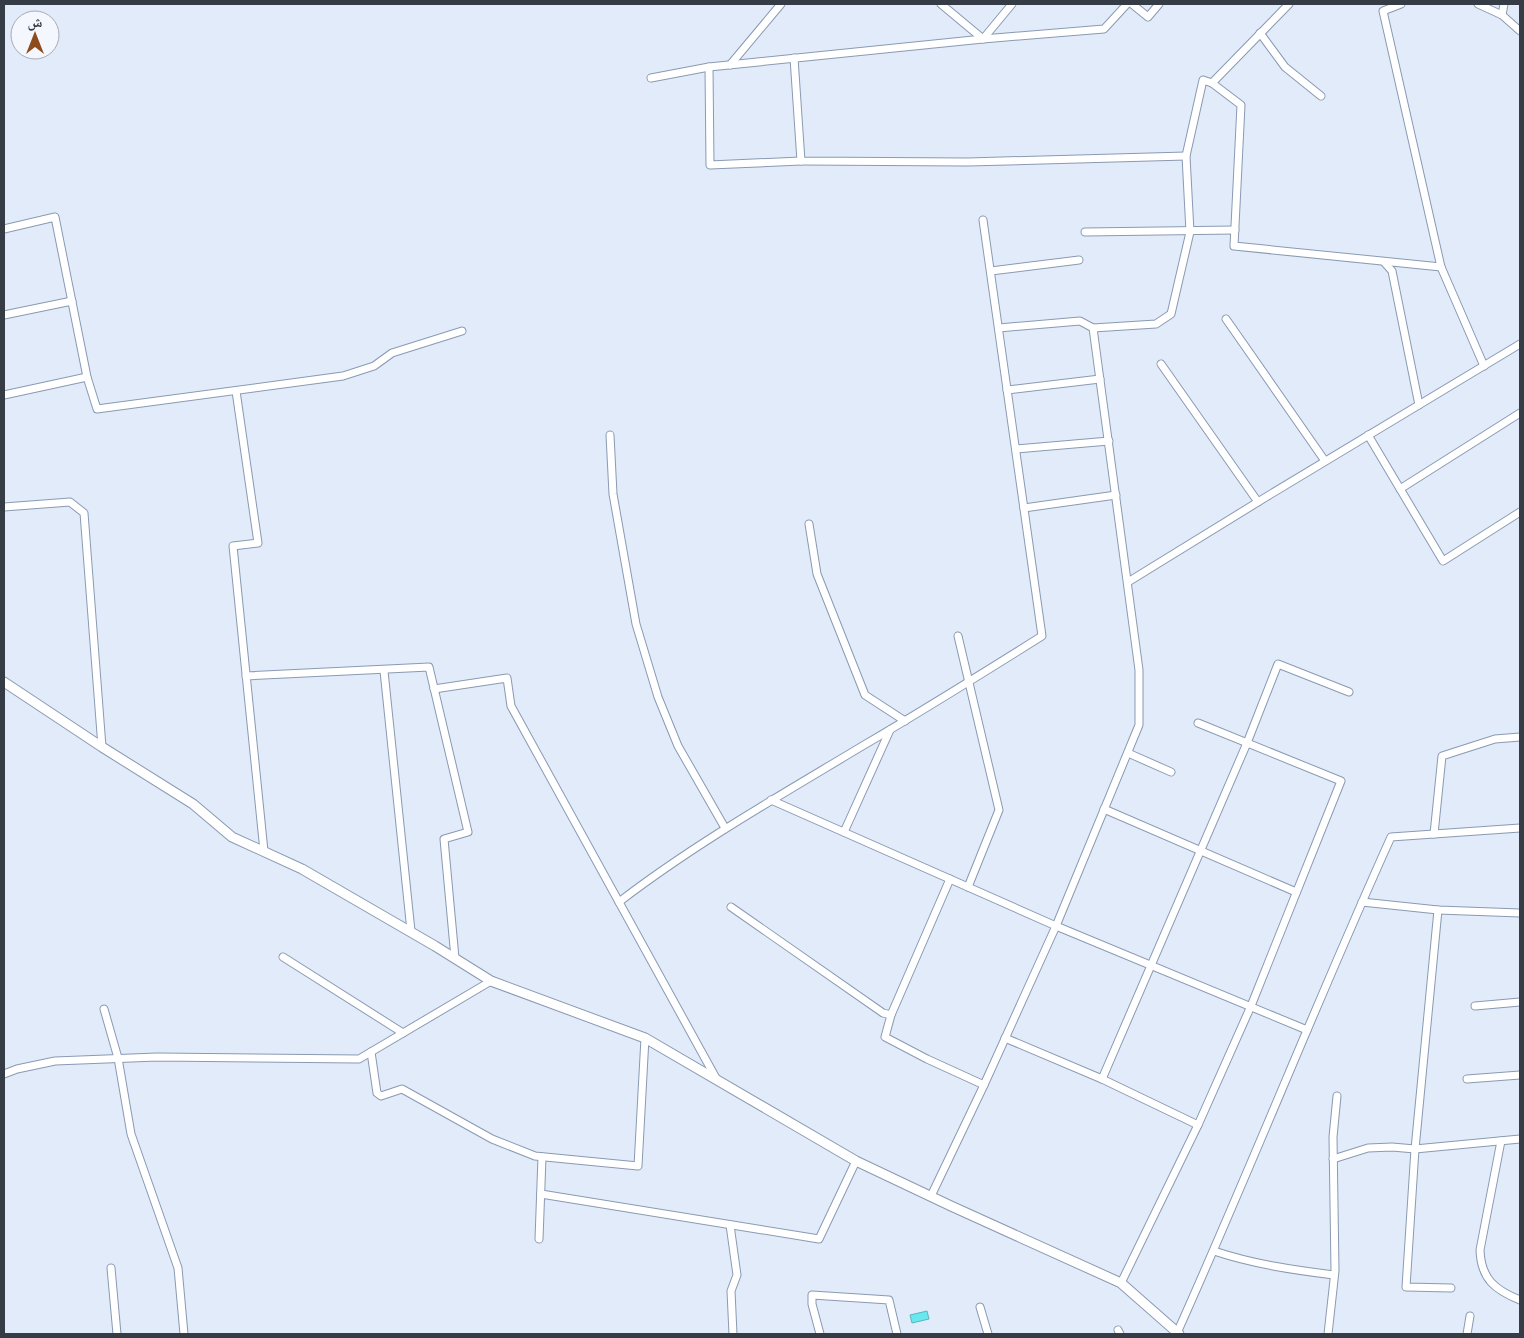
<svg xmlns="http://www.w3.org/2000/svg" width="1524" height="1338" font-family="'PT Sans Narrow','Noto Naskh Arabic',sans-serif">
  <rect width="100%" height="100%" fill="#e1ebfa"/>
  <polygon fill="#69e9ef" stroke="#5ab5bc" points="927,1311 929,1319 912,1323 910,1315"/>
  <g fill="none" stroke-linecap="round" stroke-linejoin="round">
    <defs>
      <g id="street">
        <polyline points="941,4 983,39 1012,4"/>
        <polyline points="1132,4 1148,17 1159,4"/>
        <polyline points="1401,4 1383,11 1441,267 1484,366"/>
        <polyline points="1478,4 1502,15 1520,31"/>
        <polyline points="1502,15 1504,4"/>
        <polyline points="1260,33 1285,67 1321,96"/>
        <polyline points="794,58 801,161 968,162 1186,156"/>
        <polyline points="730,65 781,4"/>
        <polyline points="709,67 710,165 801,161"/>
        <polyline points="651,78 709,67 983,39 1104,29 1127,4"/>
        <polyline points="1212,83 1241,105 1234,246 1441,267"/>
        <polyline points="4,229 55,217 87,377 97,409 343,376 374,366 392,353 462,331"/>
        <polyline points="1085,232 1235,230"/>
        <polyline points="1384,262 1392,271 1419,405"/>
        <polyline points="991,271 1079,260"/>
        <polyline points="4,315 72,301"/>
        <polyline points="1226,319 1325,461"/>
        <polyline points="1093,328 1156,324 1171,314 1190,232 1186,156 1203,80 1212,83 1289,4"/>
        <polyline points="1161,364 1258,502"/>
        <polyline points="1007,390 1100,379"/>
        <polyline points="236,391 258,543 233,546 264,851"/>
        <polyline points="4,395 87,377"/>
        <polyline points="610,435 613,494 636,624 658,697 678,746 725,828"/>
        <polyline points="1368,435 1443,561 1520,512"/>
        <polyline points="1016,449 1109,441"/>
        <polyline points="1400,489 1520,413"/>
        <polyline points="4,507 70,502 84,513 102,747"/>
        <polyline points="1024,508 1116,495"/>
        <polyline points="809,524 817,574 865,695 905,721"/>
        <polyline points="1128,582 1266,497 1520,344"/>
        <polyline points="958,636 999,810 968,887"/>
        <polyline points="384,671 411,931"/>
        <polyline points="246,676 429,667 468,832 444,839 455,958"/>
        <polyline points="434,689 507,678 511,706 717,1080"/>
        <polyline points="1128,753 1171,772"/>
        <polyline points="771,800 1056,926 1307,1030"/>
        <polyline points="1104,809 1296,892"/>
        <polyline points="844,832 890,730"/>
        <polyline points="1434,834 1442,756 1495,739 1520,737"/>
        <polyline points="950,879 891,1015 885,1037 927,1059 984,1085"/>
        <path d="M619 902C696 843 781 795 864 745 924 710 983 673 1042 636L983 220"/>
        <polyline points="1362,902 1438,910 1520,913"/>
        <polyline points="731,907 883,1013 891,1015"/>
        <polyline points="1438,910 1415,1149 1406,1287 1451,1288"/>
        <polyline points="283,957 403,1033"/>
        <polyline points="1475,1006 1520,1002"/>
        <polyline points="104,1009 118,1058 131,1134 178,1268 184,1334"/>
        <polyline points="1005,1038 1102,1079 1198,1125"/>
        <polyline points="371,1052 377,1093 381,1096 402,1089 492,1139 535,1156 638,1166 645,1038"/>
        <polyline points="4,1074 17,1069 55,1061 157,1057 359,1059 491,981"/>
        <polyline points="1102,1079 1247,743 1278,664 1349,692"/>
        <polyline points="1467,1079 1520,1075"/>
        <path d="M1501 1141 1480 1250C1481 1279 1495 1290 1520 1300"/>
        <polyline points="1333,1159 1368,1148 1392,1147 1415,1149 1520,1139"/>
        <polyline points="541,1194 819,1239 856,1161"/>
        <polyline points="931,1196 984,1085 1056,926 1139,725 1139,670 1093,328 1080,321 999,328"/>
        <polyline points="730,1225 737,1275 731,1291 733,1334"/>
        <polyline points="539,1239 542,1157"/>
        <path d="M1214 1251C1253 1264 1293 1270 1334 1275"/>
        <polyline points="111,1268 117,1334"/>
        <polyline points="1121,1283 1198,1125 1251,1006 1341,781 1198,723"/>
        <polyline points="980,1307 988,1334"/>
        <polyline points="1118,1330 1120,1334"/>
        <path d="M1177 1333C1251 1168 1317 1001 1391 837L1520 828"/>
        <polyline points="820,1334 812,1304 812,1295 889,1300 897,1334"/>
        <polyline points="1328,1334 1335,1271 1333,1137 1337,1096"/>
        <polyline points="1467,1334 1470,1316"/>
      </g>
      <polyline id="secondary" points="4,682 102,747 193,804 232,837 302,869 435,946 491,981 645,1038 856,1161 951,1206 1121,1283 1179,1334"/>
    </defs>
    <use href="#street" stroke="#8a9ab2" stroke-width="9"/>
    <use href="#secondary" stroke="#8a9ab2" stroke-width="11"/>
    <use href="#street" stroke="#fff" stroke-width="7"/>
    <use href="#secondary" stroke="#fff" stroke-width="9"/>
  </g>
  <rect width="1524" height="1338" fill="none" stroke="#363c46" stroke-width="10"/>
  <g transform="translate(35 35)"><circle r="24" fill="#f4f7fd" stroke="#a8acb4"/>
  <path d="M0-4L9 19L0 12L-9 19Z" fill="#8e4b1c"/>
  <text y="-8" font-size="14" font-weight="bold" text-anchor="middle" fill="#363c46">ش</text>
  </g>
</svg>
